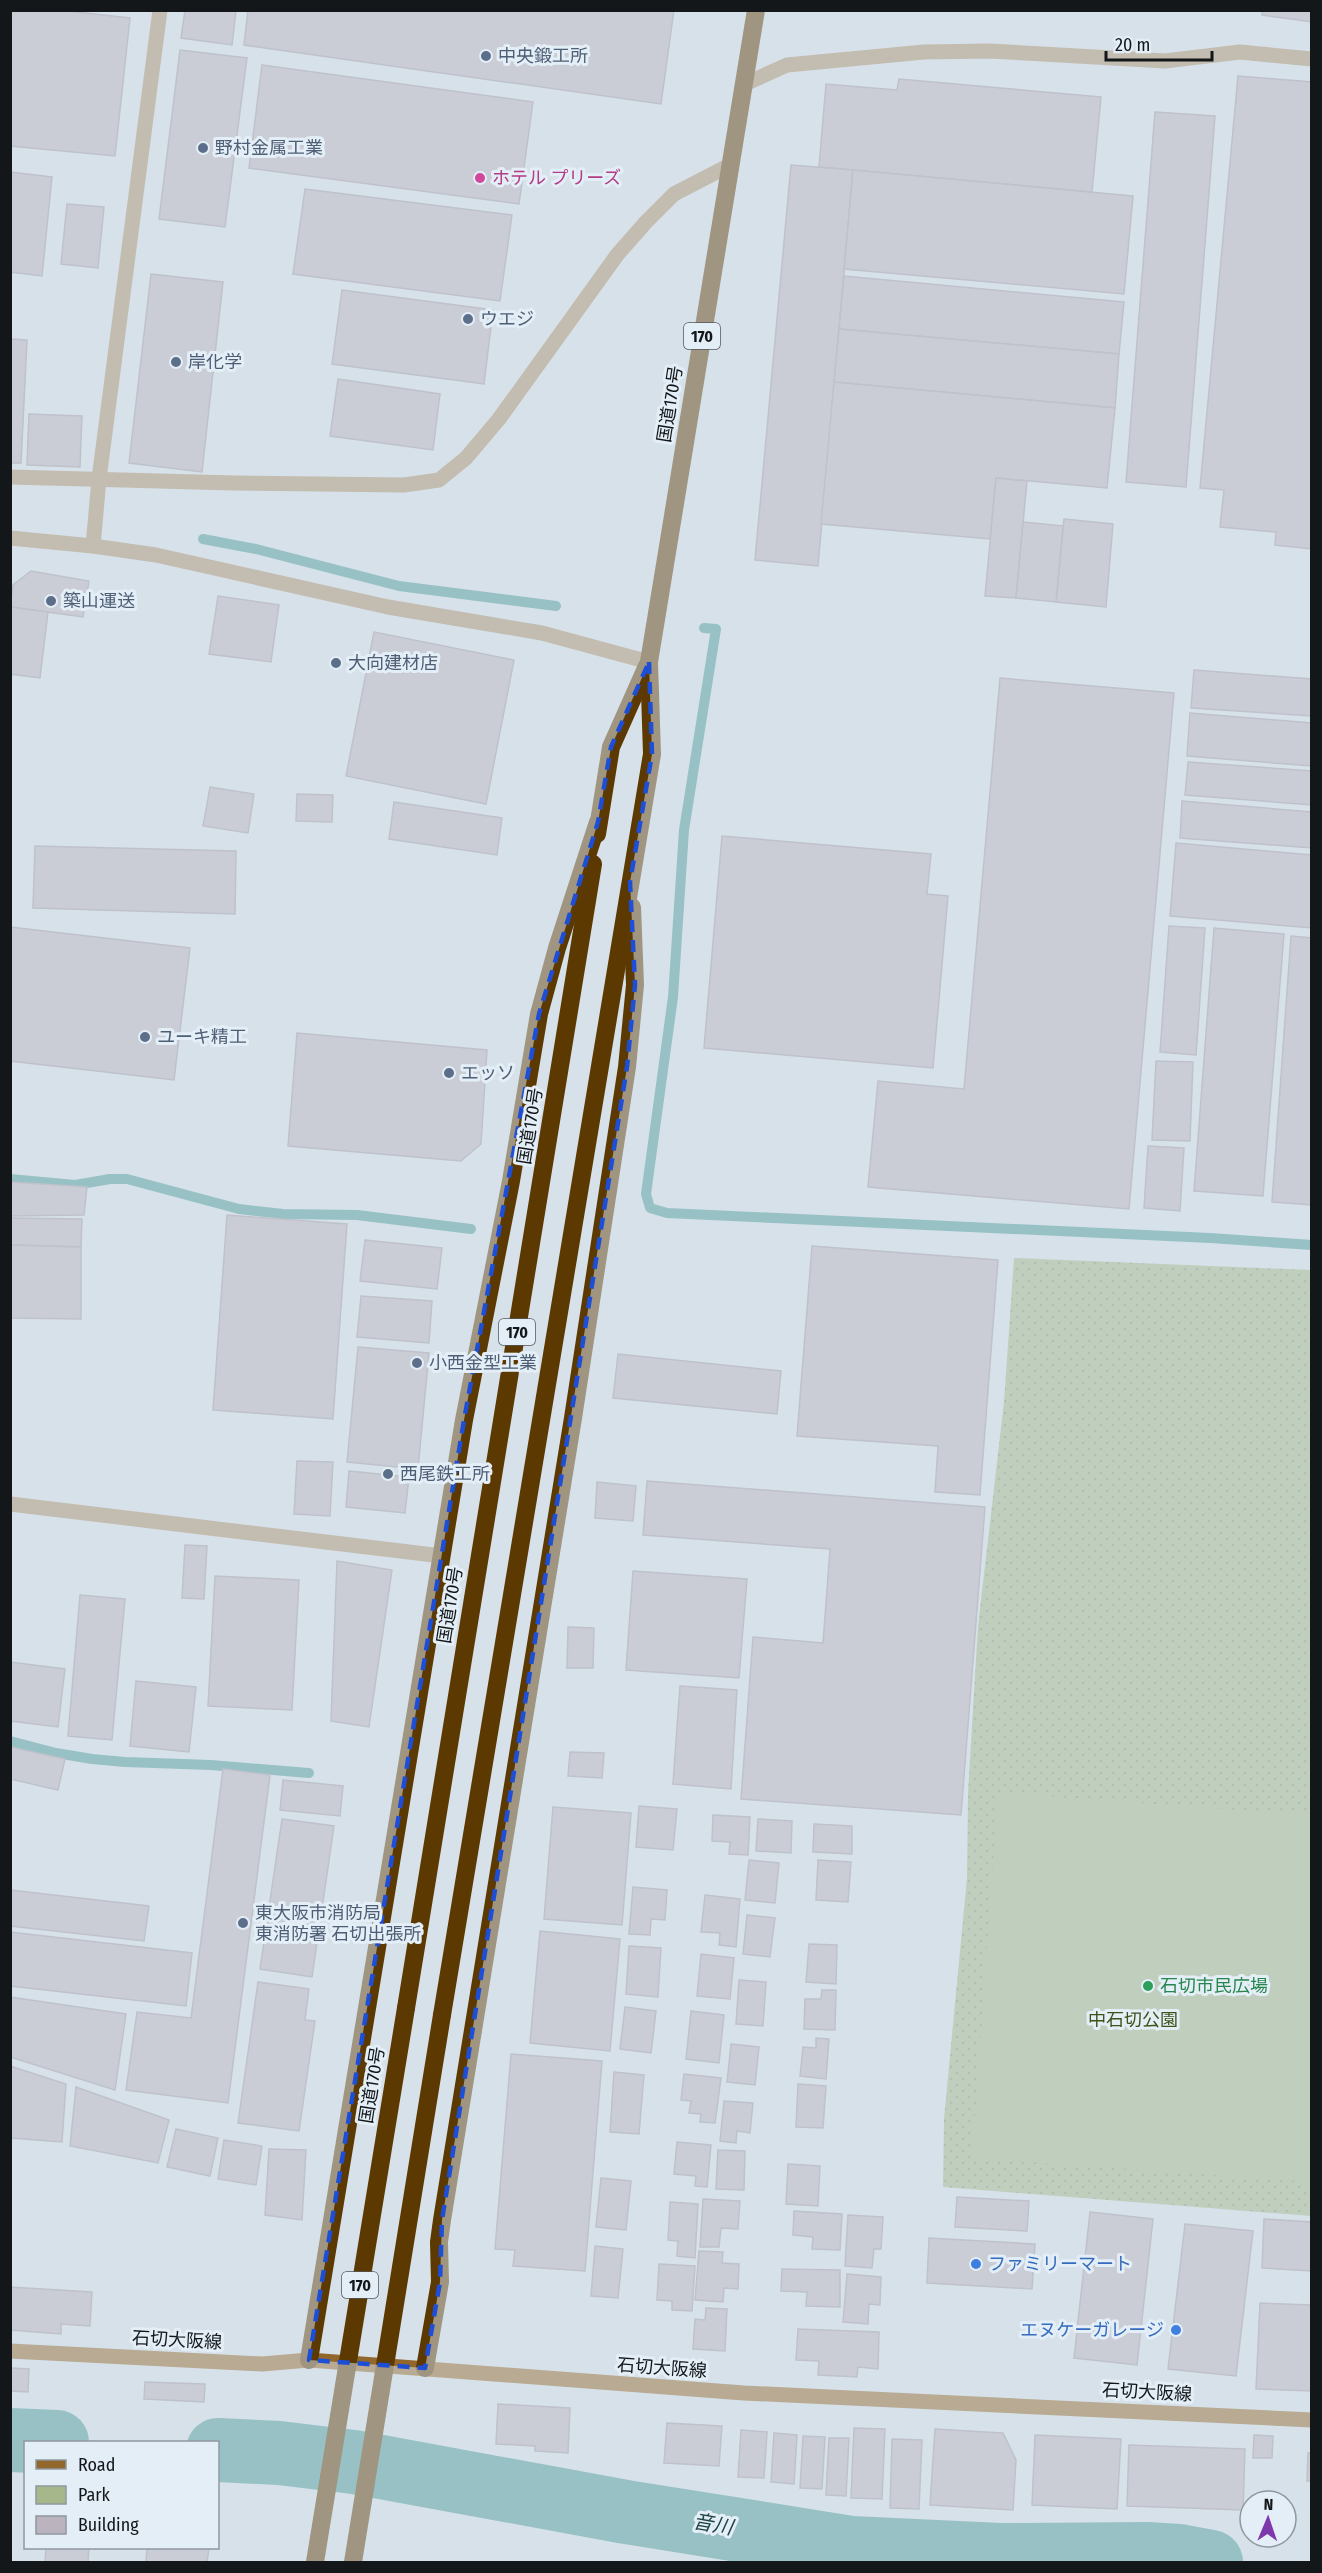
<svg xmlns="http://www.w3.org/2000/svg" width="1322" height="2573" font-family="'Fira Sans Condensed','Noto Sans JP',sans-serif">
  <defs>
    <pattern id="green-dots" width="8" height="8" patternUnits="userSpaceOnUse" patternTransform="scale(1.5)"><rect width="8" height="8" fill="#a5b78b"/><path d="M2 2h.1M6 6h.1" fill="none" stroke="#859471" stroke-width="1.8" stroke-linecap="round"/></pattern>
  </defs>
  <rect width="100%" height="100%" fill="#d7e1ea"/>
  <polygon fill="url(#green-dots)" points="1014,1258 1311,1270 1311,2216 943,2187 944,2119 967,1878 968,1793 978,1626 1004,1402"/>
  <polygon fill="#a5b78b" points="998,1793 1311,1815 1311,2182 972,2158"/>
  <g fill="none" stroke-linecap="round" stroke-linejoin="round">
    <g stroke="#4b9a9a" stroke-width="10">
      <polyline points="203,539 256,549 399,586 556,606"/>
      <polyline points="704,628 716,629 684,830 673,997 646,1194 650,1208 667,1213 1210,1238 1312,1245"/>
      <polyline points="10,1179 75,1185 110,1179 127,1179 239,1209 283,1214 357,1215 471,1229"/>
      <polyline points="10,1741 56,1753 92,1759 125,1762 211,1765 309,1773"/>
    </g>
    <g stroke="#4b9a9a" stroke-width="64">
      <polyline points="10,2440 57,2442"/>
      <polyline points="218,2450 279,2453 354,2462 626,2512 852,2548 1000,2555 1147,2554 1179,2556 1211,2562"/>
    </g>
  </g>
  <g fill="#bbb4be" stroke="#a29ba5" stroke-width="1.5">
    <polygon points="10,10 59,10 130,18 115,156 10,146"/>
    <polygon points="185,10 236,10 232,45 181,38"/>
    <polygon points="248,10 674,10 661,104 244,45"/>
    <polygon points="1262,10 1312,10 1312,22 1262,15"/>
    <polygon points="180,50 247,58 225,227 159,219"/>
    <polygon points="262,65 533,102 519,204 249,168"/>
    <polygon points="1238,76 1312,82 1312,549 1275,545 1276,532 1220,527 1224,490 1200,488"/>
    <polygon points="899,79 1101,97 1092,192 819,167 826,84 897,90"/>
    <polygon points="1155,112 1215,116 1186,487 1126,482"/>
    <polygon points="791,165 853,170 818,566 755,560"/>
    <polygon points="853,170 1133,196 1124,294 844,269"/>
    <polygon points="10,172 52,177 42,276 10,272"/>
    <polygon points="305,189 512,215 500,301 293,274"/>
    <polygon points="67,204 104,207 98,268 61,264"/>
    <polygon points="151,274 223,282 202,472 129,463"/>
    <polygon points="844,276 1124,302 1119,354 839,329"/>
    <polygon points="342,290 493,310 484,384 332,364"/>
    <polygon points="839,329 1119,354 1115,408 834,382"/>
    <polygon points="10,339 27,340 21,463 10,463"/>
    <polygon points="338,379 440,394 433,450 330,436"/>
    <polygon points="834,382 1115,408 1107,488 996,478 990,539 821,524"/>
    <polygon points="29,414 82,416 80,467 27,465"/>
    <polygon points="996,478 1027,481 1016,598 985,596"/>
    <polygon points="1064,519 1113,524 1106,607 1056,602"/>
    <polygon points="1023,522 1063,526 1056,602 1016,598"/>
    <polygon points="31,571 89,581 83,617 10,607 13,585"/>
    <polygon points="218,596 279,605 271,662 209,654"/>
    <polygon points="10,607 48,612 40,678 10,674"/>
    <polygon points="374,632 514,660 486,804 346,776"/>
    <polygon points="1194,670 1312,679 1312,716 1191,708"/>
    <polygon points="1000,678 1174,693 1129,1209 868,1187 878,1081 964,1089"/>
    <polygon points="1190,713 1312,723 1312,766 1187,756"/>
    <polygon points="1188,762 1312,771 1312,805 1185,795"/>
    <polygon points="210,787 254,794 248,833 203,826"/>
    <polygon points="297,794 333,795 332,822 296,821"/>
    <polygon points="1182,801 1312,812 1312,848 1180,838"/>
    <polygon points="394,802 502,818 497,855 389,839"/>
    <polygon points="722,836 931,854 927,894 948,896 933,1068 704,1048"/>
    <polygon points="1176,843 1312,855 1312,928 1170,916"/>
    <polygon points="35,846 236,851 235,914 33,908"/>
    <polygon points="1169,926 1205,928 1196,1055 1160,1052"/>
    <polygon points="10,927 190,948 174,1080 10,1061"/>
    <polygon points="1214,928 1284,934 1263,1196 1194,1191"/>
    <polygon points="1291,936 1312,938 1312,1205 1272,1202"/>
    <polygon points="297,1033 487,1050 481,1144 461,1161 288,1146"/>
    <polygon points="1156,1061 1193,1062 1190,1141 1152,1140"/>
    <polygon points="1148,1146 1184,1148 1180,1211 1144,1208"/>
    <polygon points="10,1182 87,1187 84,1215 10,1216"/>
    <polygon points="227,1215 347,1224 333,1419 213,1410"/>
    <polygon points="10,1218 82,1219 81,1247 10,1245"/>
    <polygon points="365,1240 442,1248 437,1289 360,1281"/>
    <polygon points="10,1245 81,1247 81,1319 10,1318"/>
    <polygon points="812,1246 998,1260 980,1495 935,1492 938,1446 797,1436"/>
    <polygon points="361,1296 432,1301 429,1343 357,1337"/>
    <polygon points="358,1347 429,1353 418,1469 347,1462"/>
    <polygon points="618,1354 781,1371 777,1414 613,1398"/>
    <polygon points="297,1461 333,1462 330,1516 294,1514"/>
    <polygon points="349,1471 409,1477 405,1513 346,1507"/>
    <polygon points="647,1481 985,1507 961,1815 741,1799 753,1637 823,1643 830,1549 643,1535"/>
    <polygon points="597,1482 636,1486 633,1521 595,1518"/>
    <polygon points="185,1545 207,1546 204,1599 182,1598"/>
    <polygon points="337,1561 392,1570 369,1727 331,1721"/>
    <polygon points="633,1571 747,1579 739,1678 626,1670"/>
    <polygon points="215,1576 299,1580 292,1710 208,1706"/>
    <polygon points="80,1595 125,1599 112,1740 68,1736"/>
    <polygon points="568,1627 594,1628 593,1668 567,1668"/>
    <polygon points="10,1662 65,1669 58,1727 10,1721"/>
    <polygon points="136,1681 196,1687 189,1752 130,1746"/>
    <polygon points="680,1686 737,1690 731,1789 673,1784"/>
    <polygon points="10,1747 65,1759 58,1790 10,1779"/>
    <polygon points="570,1752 604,1753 602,1778 568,1776"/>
    <polygon points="223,1769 270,1775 228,2103 126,2090 137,2012 191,2018"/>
    <polygon points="283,1780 343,1786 340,1816 280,1810"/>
    <polygon points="639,1806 677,1809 673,1850 636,1847"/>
    <polygon points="553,1807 631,1813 622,1925 544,1919"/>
    <polygon points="713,1815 750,1817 748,1855 729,1854 730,1842 712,1841"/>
    <polygon points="282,1819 334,1826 312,1977 260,1969"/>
    <polygon points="758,1819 792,1821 791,1853 756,1851"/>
    <polygon points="814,1824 852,1826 852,1854 813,1852"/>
    <polygon points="749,1860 779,1863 775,1903 745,1900"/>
    <polygon points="818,1860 851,1862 848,1902 816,1900"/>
    <polygon points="633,1887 667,1890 665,1920 651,1919 650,1935 629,1934"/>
    <polygon points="10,1890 149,1906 144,1941 10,1926"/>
    <polygon points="705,1895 740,1899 736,1947 719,1945 720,1933 701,1932"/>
    <polygon points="747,1915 775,1918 770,1957 743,1954"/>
    <polygon points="540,1931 620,1939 610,2051 530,2043"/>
    <polygon points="10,1932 192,1953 186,2006 10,1986"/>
    <polygon points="809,1944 837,1945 836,1984 806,1982"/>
    <polygon points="629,1946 661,1948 658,1997 626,1994"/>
    <polygon points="701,1954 734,1958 730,1999 697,1996"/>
    <polygon points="739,1980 766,1982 763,2026 736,2024"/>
    <polygon points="258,1982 309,1989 305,2020 315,2021 299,2131 238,2123"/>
    <polygon points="822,1990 836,1990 835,2030 804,2029 805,1999 821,1999"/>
    <polygon points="10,1997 126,2014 115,2090 10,2057"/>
    <polygon points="625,2007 656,2011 651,2053 620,2049"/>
    <polygon points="691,2011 724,2015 719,2063 686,2059"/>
    <polygon points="816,2038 829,2039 826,2079 800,2076 803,2047 816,2048"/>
    <polygon points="731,2044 759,2047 755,2085 727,2082"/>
    <polygon points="511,2054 602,2061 585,2271 513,2266 515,2250 495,2249"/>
    <polygon points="10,2066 66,2084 62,2142 10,2138"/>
    <polygon points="614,2072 644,2075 639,2134 610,2132"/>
    <polygon points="684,2074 721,2078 715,2123 700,2122 701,2114 689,2113 691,2101 681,2100"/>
    <polygon points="798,2084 826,2086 823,2128 796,2127"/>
    <polygon points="76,2087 169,2120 158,2163 70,2146"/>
    <polygon points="724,2101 753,2103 750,2133 737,2131 736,2143 720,2141"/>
    <polygon points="176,2129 218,2138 210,2176 167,2167"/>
    <polygon points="224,2140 262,2146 256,2185 218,2179"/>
    <polygon points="677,2142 711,2145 707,2187 695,2186 696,2176 674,2174"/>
    <polygon points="269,2149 306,2150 302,2220 265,2215"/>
    <polygon points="718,2150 745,2151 744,2190 716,2189"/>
    <polygon points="788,2164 820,2166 818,2206 786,2204"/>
    <polygon points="601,2178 631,2181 626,2230 596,2227"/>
    <polygon points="957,2197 1029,2201 1027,2231 955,2227"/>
    <polygon points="703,2199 740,2201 738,2229 721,2228 719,2247 700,2247"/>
    <polygon points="670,2202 698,2204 695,2258 677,2256 678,2241 668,2240"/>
    <polygon points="794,2211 842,2214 840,2250 812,2249 813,2237 793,2235"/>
    <polygon points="1090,2212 1153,2219 1137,2365 1074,2358"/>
    <polygon points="848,2215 883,2217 881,2249 874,2249 872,2268 845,2266"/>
    <polygon points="1264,2219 1312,2222 1312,2271 1262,2268"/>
    <polygon points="1185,2224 1253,2231 1236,2376 1168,2369"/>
    <polygon points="929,2238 1035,2244 1032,2289 927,2283"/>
    <polygon points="595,2246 623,2249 618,2298 591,2296"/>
    <polygon points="699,2251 723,2252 722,2263 739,2264 738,2289 724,2288 723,2302 695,2300"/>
    <polygon points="659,2264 695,2266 692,2311 672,2310 672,2301 657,2300"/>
    <polygon points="782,2269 840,2270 840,2307 806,2306 807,2292 781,2291"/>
    <polygon points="847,2274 881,2277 880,2305 869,2304 868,2324 843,2322"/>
    <polygon points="10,2287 92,2292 90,2326 61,2324 61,2334 10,2330"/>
    <polygon points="1260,2303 1312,2305 1312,2391 1256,2389"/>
    <polygon points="706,2308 727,2309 725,2351 693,2349 695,2319 705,2320"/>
    <polygon points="798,2329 879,2332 878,2369 858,2367 857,2377 818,2375 819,2361 796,2360"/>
    <polygon points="10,2368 29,2369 28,2392 10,2391"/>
    <polygon points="145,2382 205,2384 204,2402 144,2399"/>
    <polygon points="498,2404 570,2408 568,2453 535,2451 535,2446 496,2444"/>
    <polygon points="667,2423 722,2426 719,2466 664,2463"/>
    <polygon points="854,2428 885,2429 882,2499 851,2498"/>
    <polygon points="935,2429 1003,2433 1016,2460 1013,2510 930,2505"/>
    <polygon points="741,2430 767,2432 764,2478 738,2477"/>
    <polygon points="774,2433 797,2435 794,2484 771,2482"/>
    <polygon points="1035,2435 1121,2439 1117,2509 1032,2505"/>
    <polygon points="1254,2435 1273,2436 1272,2458 1253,2458"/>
    <polygon points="803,2436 825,2437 822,2489 800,2488"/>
    <polygon points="829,2438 849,2438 846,2496 826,2495"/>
    <polygon points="892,2439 922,2440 919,2509 890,2508"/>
    <polygon points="1129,2445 1245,2449 1243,2510 1127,2506"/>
    <polygon points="1308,2453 1312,2453 1312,2481 1307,2481"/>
    <polygon points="46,2548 89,2548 88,2562 45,2562"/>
    <polygon points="147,2548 209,2548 207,2562 146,2562"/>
  </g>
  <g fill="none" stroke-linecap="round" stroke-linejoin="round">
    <g stroke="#ac8f6a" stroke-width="15">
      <polyline points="745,84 787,65 924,52 990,51 1165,61 1240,52 1312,59"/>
      <polyline points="10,477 234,483 404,485 439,480 466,458 499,419 617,255 646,222 674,194 730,165"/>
      <polyline points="10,538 93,546 156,555 388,607 542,633 649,662"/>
      <polyline points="93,546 99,479 160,10"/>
      <polyline points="10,1504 442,1556"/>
    </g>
    <polyline stroke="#92672b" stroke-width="15" points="10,2351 262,2364 309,2360 744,2393 1312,2420"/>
    <g stroke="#5c3900" stroke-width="18">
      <polyline points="597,834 611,747 647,666"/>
      <polyline points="406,2008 593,864"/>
      <polyline points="442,2015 652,754 649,662 756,10"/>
      <polyline points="309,2360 464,1420 511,1181 539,1014 557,948 598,822"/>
      <polyline points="425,2368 440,2282 439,2242 442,2220 573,1418 627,1067 635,985 632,907"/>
    </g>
    <g stroke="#5c3900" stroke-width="18">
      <polyline points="315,2562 406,2008"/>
      <polyline points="353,2562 442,2015"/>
    </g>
  </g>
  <path d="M0 0H1322V2573H0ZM649 662 652 754 630 882 635 985 627 1067 442 2220 440 2282 425 2368 309 2360 464 1420 539 1014 598 822 611 747Z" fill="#d7e1ea" fill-opacity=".55" fill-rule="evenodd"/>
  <path fill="none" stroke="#1d4ed8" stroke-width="4.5" stroke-dasharray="12 8" stroke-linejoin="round" d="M649 662 652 754 630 882 635 985 627 1067 442 2220 440 2282 425 2368 309 2360 464 1420 539 1014 598 822 611 747Z"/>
  <g fill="#5c6f8a" stroke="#e4eef7" stroke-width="2">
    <circle cx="486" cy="56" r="6"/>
    <circle cx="203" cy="148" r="6"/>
    <circle cx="468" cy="319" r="6"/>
    <circle cx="176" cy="362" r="6"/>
    <circle cx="51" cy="601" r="6"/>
    <circle cx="336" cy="663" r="6"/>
    <circle cx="145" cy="1037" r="6"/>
    <circle cx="449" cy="1073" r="6"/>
    <circle cx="417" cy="1363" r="6"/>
    <circle cx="388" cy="1474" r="6"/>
    <circle cx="243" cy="1923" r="6"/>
  </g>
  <circle fill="#d1479c" stroke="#e4eef7" stroke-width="2" cx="480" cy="178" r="6"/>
  <circle fill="#2e9e5b" stroke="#e4eef7" stroke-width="2" cx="1148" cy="1986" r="6"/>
  <g fill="#3f7fe0" stroke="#e4eef7" stroke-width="2">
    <circle cx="976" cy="2264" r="6"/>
    <circle cx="1176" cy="2330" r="6"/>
  </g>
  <g text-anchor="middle" stroke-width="6" stroke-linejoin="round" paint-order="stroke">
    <g fill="#e4eef7" stroke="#52585c" stroke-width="1.5">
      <rect x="684" y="323" width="36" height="26" rx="4.5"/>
      <rect x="499" y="1319" width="36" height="26" rx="4.5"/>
      <rect x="342" y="2272" width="36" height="26" rx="4.5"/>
    </g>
    <g font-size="16" font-weight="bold" fill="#13171a">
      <text x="702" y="342">170</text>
      <text x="517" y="1338">170</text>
      <text x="360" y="2291">170</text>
    </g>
    <g font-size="18" fill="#4e5e75" stroke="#e4eef7" text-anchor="start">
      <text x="498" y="62">中央鍛工所</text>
      <text x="215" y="154">野村金属工業</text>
      <text x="480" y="325">ウエジ</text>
      <text x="188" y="368">岸化学</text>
      <text x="63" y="607">築山運送</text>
      <text x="348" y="669">大向建材店</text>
      <text x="157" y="1043">ユーキ精工</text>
      <text x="461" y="1079">エッソ</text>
      <text x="429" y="1369">小西金型工業</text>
      <text x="400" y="1480">西尾鉄工所</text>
      <text x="255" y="1919">東大阪市消防局<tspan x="255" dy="21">東消防署 石切出張所</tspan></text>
    </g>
    <g font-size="18" fill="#b23c85" stroke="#e4eef7" text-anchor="start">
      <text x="492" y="184">ホテル プリーズ</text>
    </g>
    <g font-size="18" fill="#13171a" stroke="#e4eef7">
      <text transform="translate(670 404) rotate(-81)" y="6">国道170号</text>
      <text transform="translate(530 1126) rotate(-81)" y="6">国道170号</text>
      <text transform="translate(450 1605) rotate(-81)" y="6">国道170号</text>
      <text transform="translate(372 2085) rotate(-81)" y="6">国道170号</text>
      <text transform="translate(177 2340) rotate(3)" y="6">石切大阪線</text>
      <text transform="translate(662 2368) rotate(4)" y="6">石切大阪線</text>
      <text transform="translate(1147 2392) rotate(3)" y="6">石切大阪線</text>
    </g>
    <g font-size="18" fill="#27864d" stroke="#e4eef7" text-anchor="start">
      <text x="1160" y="1992">石切市民広場</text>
    </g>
    <g font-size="18" fill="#3f5218" stroke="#e4eef7">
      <text x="1133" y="2026">中石切公園</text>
    </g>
    <g font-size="18" fill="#366cbe" stroke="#e4eef7" text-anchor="start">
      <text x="988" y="2270">ファミリーマート</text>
      <text x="1164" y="2336" text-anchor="end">エヌケーガレージ</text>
    </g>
    <g font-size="20" font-style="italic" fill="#1d4343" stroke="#e4eef7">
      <text transform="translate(713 2524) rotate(10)" y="7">音川</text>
    </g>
  </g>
  <rect width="1322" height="2573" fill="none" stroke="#13171a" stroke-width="24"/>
  <rect x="24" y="2441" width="195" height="108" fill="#e4eef7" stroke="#90989f" stroke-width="1.5"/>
  <rect x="36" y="2460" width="30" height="9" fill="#92672b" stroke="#90989f" stroke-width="1.5"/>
  <text x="78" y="2471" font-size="18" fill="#13171a">Road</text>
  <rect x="36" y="2486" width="30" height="18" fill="#a5b78b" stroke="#90989f" stroke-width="1.5"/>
  <text x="78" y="2501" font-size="18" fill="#13171a">Park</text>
  <rect x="36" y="2516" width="30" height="18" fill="#bbb4be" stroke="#90989f" stroke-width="1.5"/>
  <text x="78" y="2531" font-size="18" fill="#13171a">Building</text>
  <g transform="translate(1268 2519) rotate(2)"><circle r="28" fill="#e4eef7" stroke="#90989f" stroke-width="1.5"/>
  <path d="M0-4.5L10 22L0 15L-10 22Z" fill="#7e38ac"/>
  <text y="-9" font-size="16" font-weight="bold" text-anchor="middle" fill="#13171a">N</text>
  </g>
  <path d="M1106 51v9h106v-9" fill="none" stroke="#13171a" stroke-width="3"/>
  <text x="1115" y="51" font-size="18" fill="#13171a" stroke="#e4eef7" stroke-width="4.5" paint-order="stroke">20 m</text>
</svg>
